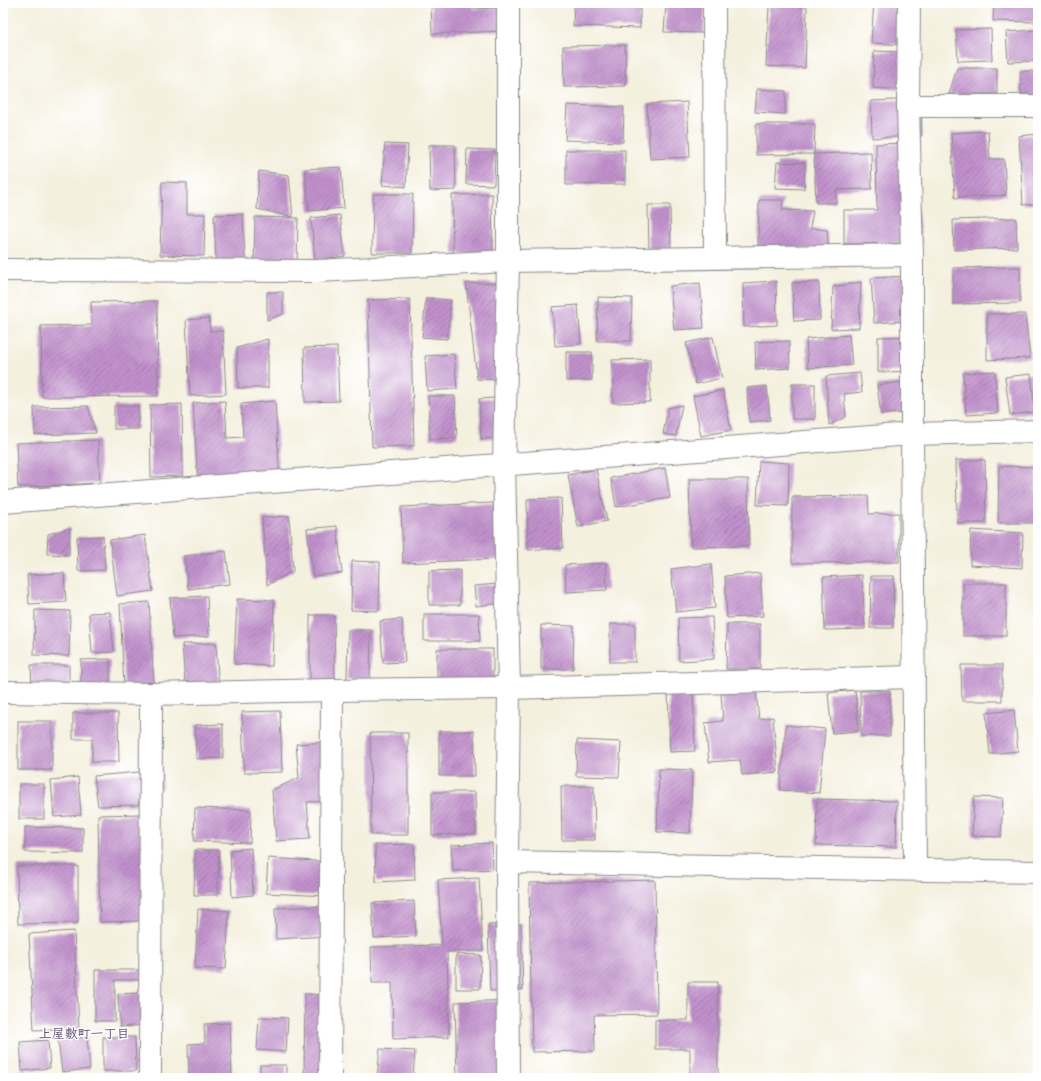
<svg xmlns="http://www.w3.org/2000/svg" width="1041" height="1081" font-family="Sriracha,'Klee One',sans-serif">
  <defs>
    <pattern id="building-hatch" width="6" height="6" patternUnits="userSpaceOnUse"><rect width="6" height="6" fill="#c191cc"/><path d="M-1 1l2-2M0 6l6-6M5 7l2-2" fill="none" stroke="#9c76a7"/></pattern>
  </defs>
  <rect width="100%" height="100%" fill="#fff"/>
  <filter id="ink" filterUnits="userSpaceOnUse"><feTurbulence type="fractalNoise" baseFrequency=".025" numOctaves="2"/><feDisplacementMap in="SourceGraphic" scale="8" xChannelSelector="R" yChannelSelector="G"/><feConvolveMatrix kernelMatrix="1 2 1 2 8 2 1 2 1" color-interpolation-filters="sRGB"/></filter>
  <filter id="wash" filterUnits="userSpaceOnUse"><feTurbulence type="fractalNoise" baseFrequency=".012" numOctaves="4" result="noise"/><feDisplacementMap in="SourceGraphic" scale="16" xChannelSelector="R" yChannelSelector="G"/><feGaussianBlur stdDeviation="0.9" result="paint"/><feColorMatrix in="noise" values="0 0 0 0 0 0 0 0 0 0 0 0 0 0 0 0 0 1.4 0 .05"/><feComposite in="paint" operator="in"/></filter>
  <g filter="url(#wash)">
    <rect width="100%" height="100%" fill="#f4f0de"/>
    <g id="blocks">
      <g fill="url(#building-hatch)">
        <polygon points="431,3 473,3 473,9 499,8 501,31 432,34"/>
        <polygon points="574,3 640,3 640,28 573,26"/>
        <polygon points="666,3 705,3 704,33 664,32"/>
        <polygon points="874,3 906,3 904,45 871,43"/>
        <polygon points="994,3 1038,3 1038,22 993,21"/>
        <polygon points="769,6 807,7 805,68 766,66"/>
        <polygon points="991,29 992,60 958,61 956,30"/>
        <polygon points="1037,30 1038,61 1008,62 1006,32"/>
        <polygon points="625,45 626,86 564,87 563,46"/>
        <polygon points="874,51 903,52 902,90 873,88"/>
        <polygon points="957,68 997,68 997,94 949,94"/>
        <polygon points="1020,71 1038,71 1038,94 1021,94"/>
        <polygon points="757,89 786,91 785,114 755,112"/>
        <polygon points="921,99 922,136 872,138 871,101"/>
        <polygon points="687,102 690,157 650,159 647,104"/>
        <polygon points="567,105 624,107 623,142 565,140"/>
        <polygon points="756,124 815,124 814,154 756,155"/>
        <polygon points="988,131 990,159 1004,159 1006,195 955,198 951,133"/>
        <polygon points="1038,134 1038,204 1023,205 1019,136"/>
        <polygon points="908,143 922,243 844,244 844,210 877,210 876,144"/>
        <polygon points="385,144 408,145 406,187 382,185"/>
        <polygon points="429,145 455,145 456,190 430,191"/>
        <polygon points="467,149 495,150 494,185 466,184"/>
        <polygon points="566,150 625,150 625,184 566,185"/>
        <polygon points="871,152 872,189 836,190 836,203 816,203 814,154"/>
        <polygon points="777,162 805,163 804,189 775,188"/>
        <polygon points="341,167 344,208 309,211 305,169"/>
        <polygon points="259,171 289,175 293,217 257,209"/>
        <polygon points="162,182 187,183 187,214 205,214 204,256 160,255"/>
        <polygon points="373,194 413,194 412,253 372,253"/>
        <polygon points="492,194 493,254 453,254 452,195"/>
        <polygon points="759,200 783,200 782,210 813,211 810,228 827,230 829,249 758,248"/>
        <polygon points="648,205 670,205 671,251 649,251"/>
        <polygon points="243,214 245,260 216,261 214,215"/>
        <polygon points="340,215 345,256 315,260 311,218"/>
        <polygon points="255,217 298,218 297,264 254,263"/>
        <polygon points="1016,218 1017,248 954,250 953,220"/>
        <polygon points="1020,267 1020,303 953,304 953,268"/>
        <polygon points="905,276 908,321 874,323 871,278"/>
        <polygon points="776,281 777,325 744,327 743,283"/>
        <polygon points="819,282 820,320 794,321 792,283"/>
        <polygon points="861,282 859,328 831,329 833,287"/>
        <polygon points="466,283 500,283 505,380 477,379"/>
        <polygon points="700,283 704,328 674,330 670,286"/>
        <polygon points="267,292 283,292 283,314 267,320"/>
        <polygon points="598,297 632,298 631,341 597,341"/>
        <polygon points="426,298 451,300 447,339 422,337"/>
        <polygon points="410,299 414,446 372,447 368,300"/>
        <polygon points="157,301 158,396 42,397 41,326 92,325 91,302"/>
        <polygon points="578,305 581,344 555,346 552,307"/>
        <polygon points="987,314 1025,314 1030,358 987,360"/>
        <polygon points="209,318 210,331 223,331 226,394 190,396 186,320"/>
        <polygon points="849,335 852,365 808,368 806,339"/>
        <polygon points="921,336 922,371 878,372 878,337"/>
        <polygon points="713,337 722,378 696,384 686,343"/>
        <polygon points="268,339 268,388 238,388 237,348"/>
        <polygon points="789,341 790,368 756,370 755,342"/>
        <polygon points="337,347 339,401 305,402 304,348"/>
        <polygon points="566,352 592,352 592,380 566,381"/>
        <polygon points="454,354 457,389 427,391 425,356"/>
        <polygon points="650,359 650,402 613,403 612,360"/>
        <polygon points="995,371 998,413 966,415 963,373"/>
        <polygon points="860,373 862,392 844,394 846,417 829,425 826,376"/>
        <polygon points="1031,374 1035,412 1010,415 1005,377"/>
        <polygon points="911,381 915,411 881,415 877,385"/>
        <rect x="792" y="384" width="23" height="35"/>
        <polygon points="767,386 770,420 749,422 747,388"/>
        <polygon points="723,390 731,430 701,436 693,396"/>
        <polygon points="428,396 455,396 457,438 430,439"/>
        <polygon points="508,397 510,437 481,439 479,399"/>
        <polygon points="225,401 227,438 243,437 241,404 275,401 280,481 198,486 193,403"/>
        <polygon points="182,404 183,476 151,477 150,405"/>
        <polygon points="682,405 676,436 663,434 668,408"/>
        <polygon points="88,406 96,433 35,435 34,407"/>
        <rect x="114" y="406" width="24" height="23"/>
        <polygon points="98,440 100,483 18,487 16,443"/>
        <polygon points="956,460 985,460 986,523 957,523"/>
        <polygon points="759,461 789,463 788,506 757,505"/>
        <polygon points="999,466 1037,467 1036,523 998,523"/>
        <polygon points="665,468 670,498 616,507 611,478"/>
        <polygon points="596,469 607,521 578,527 568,475"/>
        <polygon points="689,479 748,479 749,546 691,547"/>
        <polygon points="868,496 869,514 899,513 899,562 792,563 792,497"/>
        <polygon points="561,498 563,548 528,550 527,499"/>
        <polygon points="514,502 517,558 403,563 401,507"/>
        <polygon points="289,516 293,571 267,585 262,518"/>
        <polygon points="337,526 342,573 313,576 307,529"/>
        <polygon points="70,528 69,555 47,554 48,534"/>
        <polygon points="971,530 1023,533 1022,568 970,565"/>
        <polygon points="145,535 153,591 117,596 110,540"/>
        <polygon points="103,536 105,570 78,571 77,537"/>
        <polygon points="226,551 230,584 188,589 184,556"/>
        <polygon points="352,561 380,562 379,611 351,610"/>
        <polygon points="606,563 607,590 566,592 565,565"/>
        <polygon points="711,564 715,608 676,612 671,569"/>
        <polygon points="460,570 460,605 429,605 429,571"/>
        <polygon points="64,573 66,602 29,604 27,575"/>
        <polygon points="760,573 763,616 727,618 725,576"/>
        <polygon points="862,575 865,629 825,630 823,577"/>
        <polygon points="871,576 894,576 893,628 870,628"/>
        <polygon points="510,583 512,602 476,606 474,586"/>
        <rect x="963" y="583" width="43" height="53"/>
        <polygon points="207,596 209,636 173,638 170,598"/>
        <polygon points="237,599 274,600 272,666 234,664"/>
        <polygon points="149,602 154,687 124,688 120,604"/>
        <polygon points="35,610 70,611 69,656 34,655"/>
        <polygon points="110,612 114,652 92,653 89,613"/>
        <polygon points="424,614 479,614 480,641 424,641"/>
        <polygon points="310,615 334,615 335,684 310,684"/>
        <polygon points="712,617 714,659 679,661 678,618"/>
        <polygon points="402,619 405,662 383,663 380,621"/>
        <rect x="610" y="624" width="25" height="38"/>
        <polygon points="727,624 760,624 760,669 726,669"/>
        <polygon points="541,625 574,626 573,669 541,669"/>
        <polygon points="348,630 371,630 370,679 347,679"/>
        <polygon points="216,643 219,692 186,695 182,644"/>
        <rect x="437" y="649" width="56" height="34"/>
        <polygon points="110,659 110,690 81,691 81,660"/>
        <polygon points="31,665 69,665 69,691 32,692"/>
        <polygon points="961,665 1002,665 1002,701 962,701"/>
        <polygon points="693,689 695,751 670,752 668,690"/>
        <polygon points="855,690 859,731 832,733 828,693"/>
        <polygon points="756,691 759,719 773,717 778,772 742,775 740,760 709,762 705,723 723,721 721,694"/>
        <polygon points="860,691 890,691 890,736 861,736"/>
        <polygon points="1014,710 1018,751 990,754 986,713"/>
        <polygon points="280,711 282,772 244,773 242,712"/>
        <polygon points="73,713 118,713 119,762 92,762 92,739 73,739"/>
        <rect x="18" y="721" width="34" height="49"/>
        <polygon points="223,724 223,758 196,759 195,725"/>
        <polygon points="786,725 825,729 819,793 780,790"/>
        <polygon points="439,731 474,731 475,776 439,776"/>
        <polygon points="370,733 408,733 408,835 371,835"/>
        <polygon points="577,740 621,742 619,777 576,776"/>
        <polygon points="329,742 333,801 307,802 310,839 276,841 272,790 299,778 296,744"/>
        <polygon points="659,769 692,770 690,833 657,832"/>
        <polygon points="162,770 162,789 142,789 138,805 98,806 94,776"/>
        <polygon points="78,777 81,815 54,817 51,780"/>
        <rect x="19" y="784" width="25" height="35"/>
        <polygon points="561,786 594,786 595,840 562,840"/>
        <polygon points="432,792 475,792 476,834 432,835"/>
        <polygon points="974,797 1003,798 1001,837 972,836"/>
        <polygon points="817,799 897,801 896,847 816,845"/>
        <polygon points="195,808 251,810 250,843 194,841"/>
        <polygon points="143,814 145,921 100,922 98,815"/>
        <polygon points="25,827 83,828 83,853 25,852"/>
        <polygon points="492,843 493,869 453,871 451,845"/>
        <polygon points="414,844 415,880 376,882 375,845"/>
        <polygon points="251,848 253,895 232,897 230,850"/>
        <polygon points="195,850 219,850 218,895 194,895"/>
        <polygon points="268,858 330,862 328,896 266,893"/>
        <polygon points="17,866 78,866 78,923 18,924"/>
        <polygon points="479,878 483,951 447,952 449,1037 393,1039 392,983 372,983 371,947 442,945 438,880"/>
        <polygon points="655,880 657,1014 594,1015 595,1051 532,1052 529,883"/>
        <polygon points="414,901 416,936 374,938 372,903"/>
        <polygon points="326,906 327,936 276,939 275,908"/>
        <polygon points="198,909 229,911 226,969 195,968"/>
        <polygon points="521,924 523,990 490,991 488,925"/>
        <polygon points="74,931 79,1028 34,1030 29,934"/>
        <polygon points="456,954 481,955 480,989 456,989"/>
        <polygon points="95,970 157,970 157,980 115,980 115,1021 95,1021"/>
        <polygon points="688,982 718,982 718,1078 690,1078 690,1049 655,1049 655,1020 688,1020"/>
        <polygon points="156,992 159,1024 120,1027 118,994"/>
        <polygon points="305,994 335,995 333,1078 304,1078"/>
        <polygon points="515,1000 518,1075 457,1077 455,1002"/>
        <polygon points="259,1017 288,1018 286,1052 257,1050"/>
        <polygon points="230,1023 232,1078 189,1078 188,1044 205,1043 204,1024"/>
        <polygon points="87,1037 90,1069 62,1072 58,1040"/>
        <polygon points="103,1037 135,1037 136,1071 103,1071"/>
        <polygon points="48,1040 50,1068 22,1071 20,1042"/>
        <polygon points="380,1049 415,1051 413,1078 377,1078"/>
        <rect x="260" y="1065" width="26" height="13"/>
        <polygon points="157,1075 158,1078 118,1078 118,1077"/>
      </g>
    </g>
  </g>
  <g filter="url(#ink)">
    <use href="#blocks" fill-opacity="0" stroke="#8b898c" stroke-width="1"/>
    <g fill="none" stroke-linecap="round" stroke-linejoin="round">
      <defs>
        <g id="street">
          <polyline points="508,3 508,261 504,464 509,688 507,862 508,1078"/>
          <polyline points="714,3 715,257"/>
          <polyline points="909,3 908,106 912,255 912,434 915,869"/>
          <polyline points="908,106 1038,106"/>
          <polyline points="3,270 317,271 508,261 912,255"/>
          <polyline points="3,502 912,434 1038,431"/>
          <polyline points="3,692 151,694 332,690 509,688 914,677"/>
          <polyline points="507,862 1038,872"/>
          <polyline points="150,1078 151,694"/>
          <polyline points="330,1078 332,690"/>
        </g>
      </defs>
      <use href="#street" stroke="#8b898c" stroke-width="24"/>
      <use href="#street" stroke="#fff" stroke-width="22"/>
    </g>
  </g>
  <g text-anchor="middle" stroke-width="3" stroke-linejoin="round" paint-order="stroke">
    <g font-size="13" font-weight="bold" fill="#5a496e" stroke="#fff">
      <text x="84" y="1038">上屋敷町一丁目</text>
    </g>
  </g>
  <rect width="1041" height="1081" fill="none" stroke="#fff" stroke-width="16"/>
</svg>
